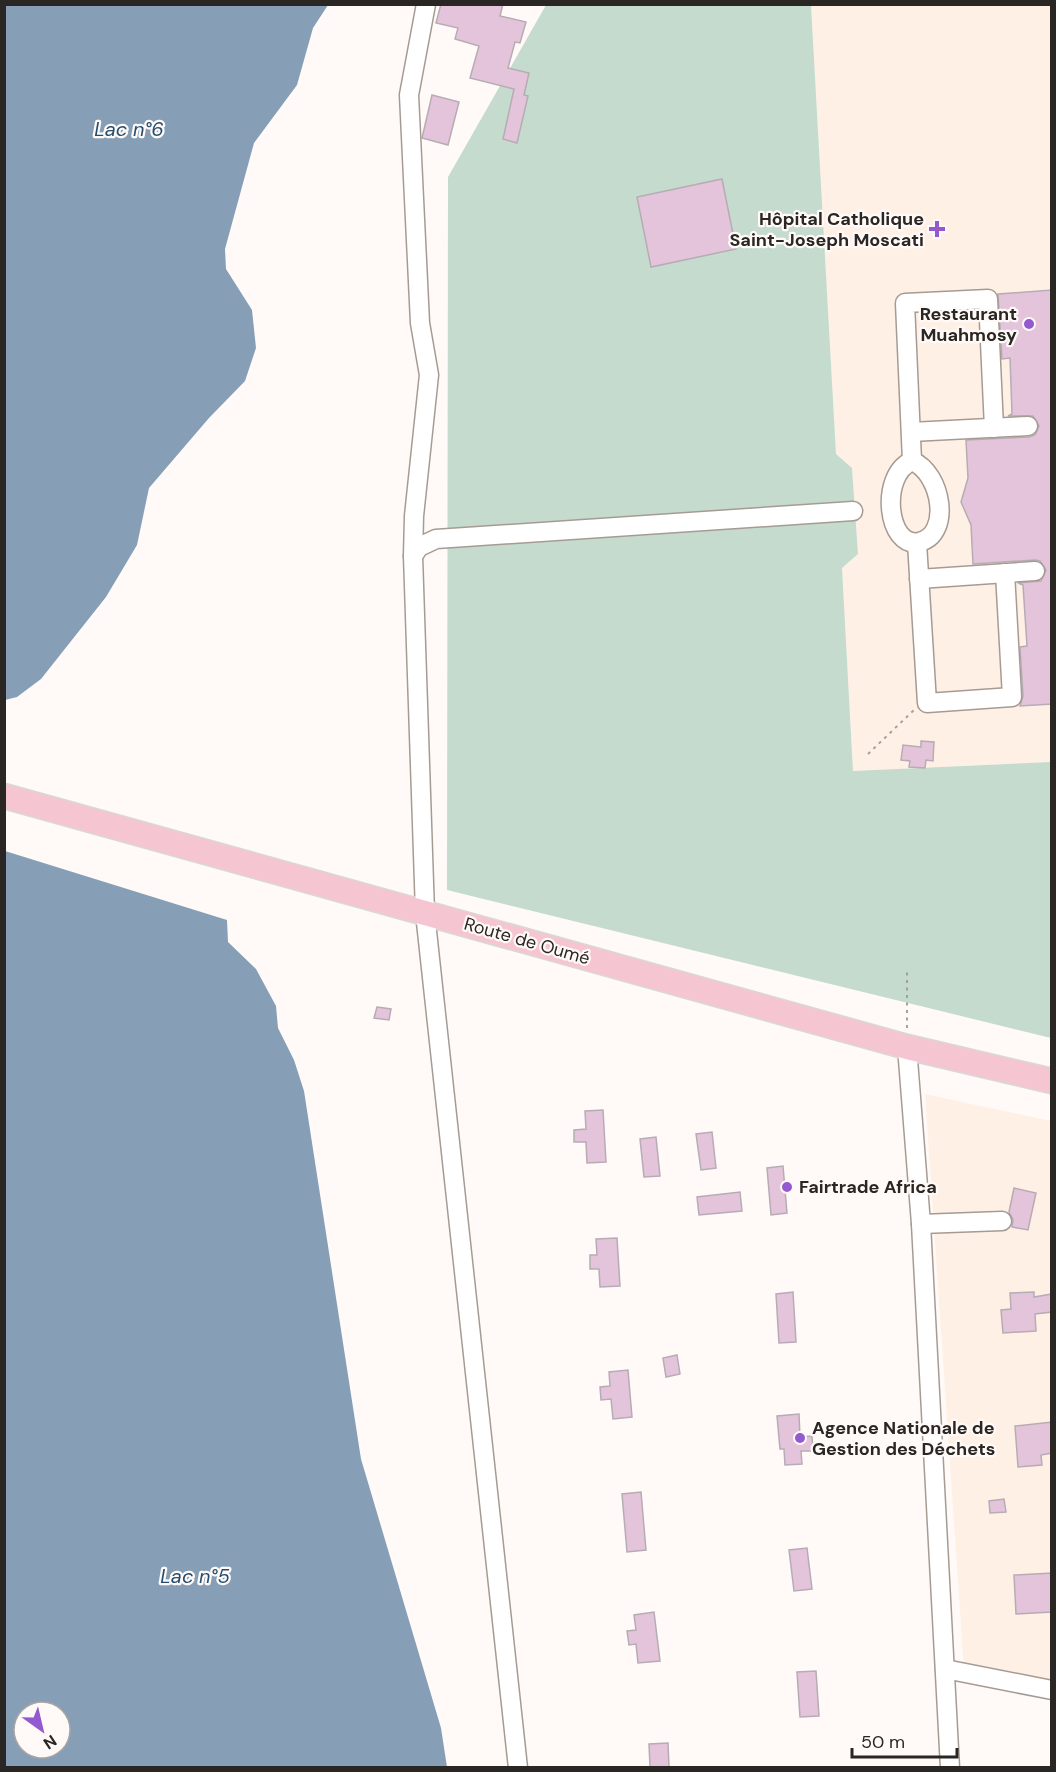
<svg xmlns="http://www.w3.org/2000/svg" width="1056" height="1772" font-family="'DM Sans',sans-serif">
  <rect width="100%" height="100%" fill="#fffaf7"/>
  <g fill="#fff0e5">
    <polygon points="811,5 1051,5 1051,762 853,771 842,568 858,554 852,468 836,454"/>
    <polygon points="925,1094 1051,1121 1051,1687 964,1671"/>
  </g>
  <polygon fill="#c5dbcd" points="546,5 811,5 836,454 852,468 858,554 842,568 853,771 1051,762 1051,1038 447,890 448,177"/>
  <g fill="#869fb7" fill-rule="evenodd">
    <polygon points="5,4 328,5 313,28 297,85 254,143 225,249 226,269 252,310 256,348 245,381 209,418 149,488 137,545 106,597 41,679 17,697 5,700"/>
    <path d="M5 851 227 920 228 942 256 969 276 1006 278 1028 294 1060 304 1091 361 1459 441 1728 447 1767H5ZM24 1712H60V1748H24Z"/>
  </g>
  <g fill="#e3c4da" stroke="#b7acb4" stroke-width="1.5">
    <polygon points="441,4 503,4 500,16 526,22 520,43 515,42 508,68 529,73 524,95 528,96 517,143 503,139 514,89 470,78 479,46 455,39 458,28 436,23"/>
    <polygon points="432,95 459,102 448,145 422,138"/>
    <polygon points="722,179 736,249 651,267 637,197"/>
    <polygon points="1052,290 1052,704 1020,706 1023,696 1020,647 1027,646 1023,585 1018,583 1041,581 1046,570 1040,561 1035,560 973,564 971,525 961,502 968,478 966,440 1029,437 1035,435 1039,426 1033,416 1008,416 1012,414 1010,358 1002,359 998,294"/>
    <polygon points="921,741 934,742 933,761 926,760 925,768 909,767 910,761 901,760 903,745 921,747"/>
    <polygon points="377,1007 391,1009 389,1020 374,1018"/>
    <polygon points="603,1110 606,1162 587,1163 586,1142 574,1142 574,1130 586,1129 585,1111"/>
    <polygon points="712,1132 716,1168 701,1170 696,1134"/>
    <polygon points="656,1137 660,1176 644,1177 640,1139"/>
    <polygon points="783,1166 787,1213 771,1215 767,1168"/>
    <polygon points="1014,1188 1036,1193 1028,1230 1012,1227 1013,1220 1009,1212"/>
    <polygon points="740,1192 742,1211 699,1215 697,1197"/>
    <polygon points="617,1238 620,1286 600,1287 599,1269 590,1269 590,1255 597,1255 596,1239"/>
    <polygon points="793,1292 796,1342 779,1343 776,1294"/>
    <polygon points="1034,1292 1034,1297 1052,1294 1052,1312 1035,1314 1036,1331 1003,1333 1001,1310 1011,1309 1010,1293"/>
    <polygon points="677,1355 680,1374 666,1377 663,1358"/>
    <polygon points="628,1370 632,1417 613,1419 611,1399 601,1400 600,1387 610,1386 609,1372"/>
    <polygon points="799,1414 800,1437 812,1436 813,1451 801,1451 802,1464 785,1465 784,1449 780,1449 777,1416"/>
    <polygon points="1052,1422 1052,1453 1041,1455 1042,1465 1018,1467 1015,1426"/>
    <polygon points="641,1492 646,1550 627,1552 622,1494"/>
    <polygon points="1004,1499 1006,1512 990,1513 989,1501"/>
    <polygon points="807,1548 812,1589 794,1591 789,1550"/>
    <polygon points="1052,1573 1052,1612 1016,1614 1014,1575"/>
    <polygon points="654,1612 660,1661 638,1663 636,1644 629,1645 627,1631 636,1630 634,1615"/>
    <polygon points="816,1671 819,1716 800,1717 797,1672"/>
    <polygon points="668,1743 669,1767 650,1767 649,1744"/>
  </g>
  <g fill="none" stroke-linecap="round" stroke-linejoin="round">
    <defs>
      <g id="minor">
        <polyline points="911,432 1028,426"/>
        <polyline points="912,461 905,303 988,299 994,428"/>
        <path d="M912 461C942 473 952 535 919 542 887 549 879 475 912 461Z"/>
        <polyline points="917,543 927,703 1012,697 1005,573"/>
        <polyline points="413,556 414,516 429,375 420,323 409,95 426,4"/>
        <polyline points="919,579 1035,571"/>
        <polyline points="907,1047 921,1224 950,1768"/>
        <polyline points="921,1224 1002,1221"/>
        <polyline points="945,1669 1052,1690"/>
        <polyline points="518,1768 425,913 413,556 419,547 436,539 853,511"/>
      </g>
      <polyline id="major" points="4,796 907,1047 1052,1081"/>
    </defs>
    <use href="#minor" stroke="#a69b93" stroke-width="21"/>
    <use href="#major" stroke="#d9d8d7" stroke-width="27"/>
    <g stroke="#a4a09d" stroke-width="2" stroke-dasharray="3 4.5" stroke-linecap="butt">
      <polyline points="868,754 914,710"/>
      <polyline points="907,1028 907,971"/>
    </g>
    <use href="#minor" stroke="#fff" stroke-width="18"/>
    <use href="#major" stroke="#f5c5d1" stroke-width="24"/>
  </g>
  <g fill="#9359d1" stroke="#fffaf7" stroke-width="2">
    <path d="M934 220h6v6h6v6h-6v6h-6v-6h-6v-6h6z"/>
    <circle cx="1029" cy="324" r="6"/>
    <circle cx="787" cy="1187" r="6"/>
    <circle cx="800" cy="1438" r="6"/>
  </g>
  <g text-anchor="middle" stroke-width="4.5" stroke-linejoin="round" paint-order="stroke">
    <g font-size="18" font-weight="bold" fill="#2a2623" stroke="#fffaf7" text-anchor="end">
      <text x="924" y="225">Hôpital Catholique<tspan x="924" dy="21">Saint-Joseph Moscati</tspan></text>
      <text x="1017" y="320">Restaurant<tspan x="1017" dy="21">Muahmosy</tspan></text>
      <text x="799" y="1193" text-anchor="start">Fairtrade Africa</text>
      <text x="812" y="1434" text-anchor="start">Agence Nationale de<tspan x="812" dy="21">Gestion des Déchets</tspan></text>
    </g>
    <g font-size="18" fill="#2a2623" stroke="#fffaf7">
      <text transform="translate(527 941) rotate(16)" y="6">Route de Oumé</text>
    </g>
    <g font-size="20" font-style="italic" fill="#244d70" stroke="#fffaf7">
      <text x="129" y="136">Lac n°6</text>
      <text x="195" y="1583">Lac n°5</text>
    </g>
  </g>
  <rect width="1056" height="1772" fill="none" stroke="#2a2623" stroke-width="12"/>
  <g transform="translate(42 1730) rotate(146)"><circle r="28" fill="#fffaf7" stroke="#aaa5a2" stroke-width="1.5"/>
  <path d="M0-4.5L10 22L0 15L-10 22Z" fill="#9359d1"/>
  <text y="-9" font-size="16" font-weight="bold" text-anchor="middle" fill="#2a2623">N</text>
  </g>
  <path d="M852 1748v9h105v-9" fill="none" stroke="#2a2623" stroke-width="3"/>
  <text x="861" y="1748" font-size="18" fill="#2a2623" stroke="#fffaf7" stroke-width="4.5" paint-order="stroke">50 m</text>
</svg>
